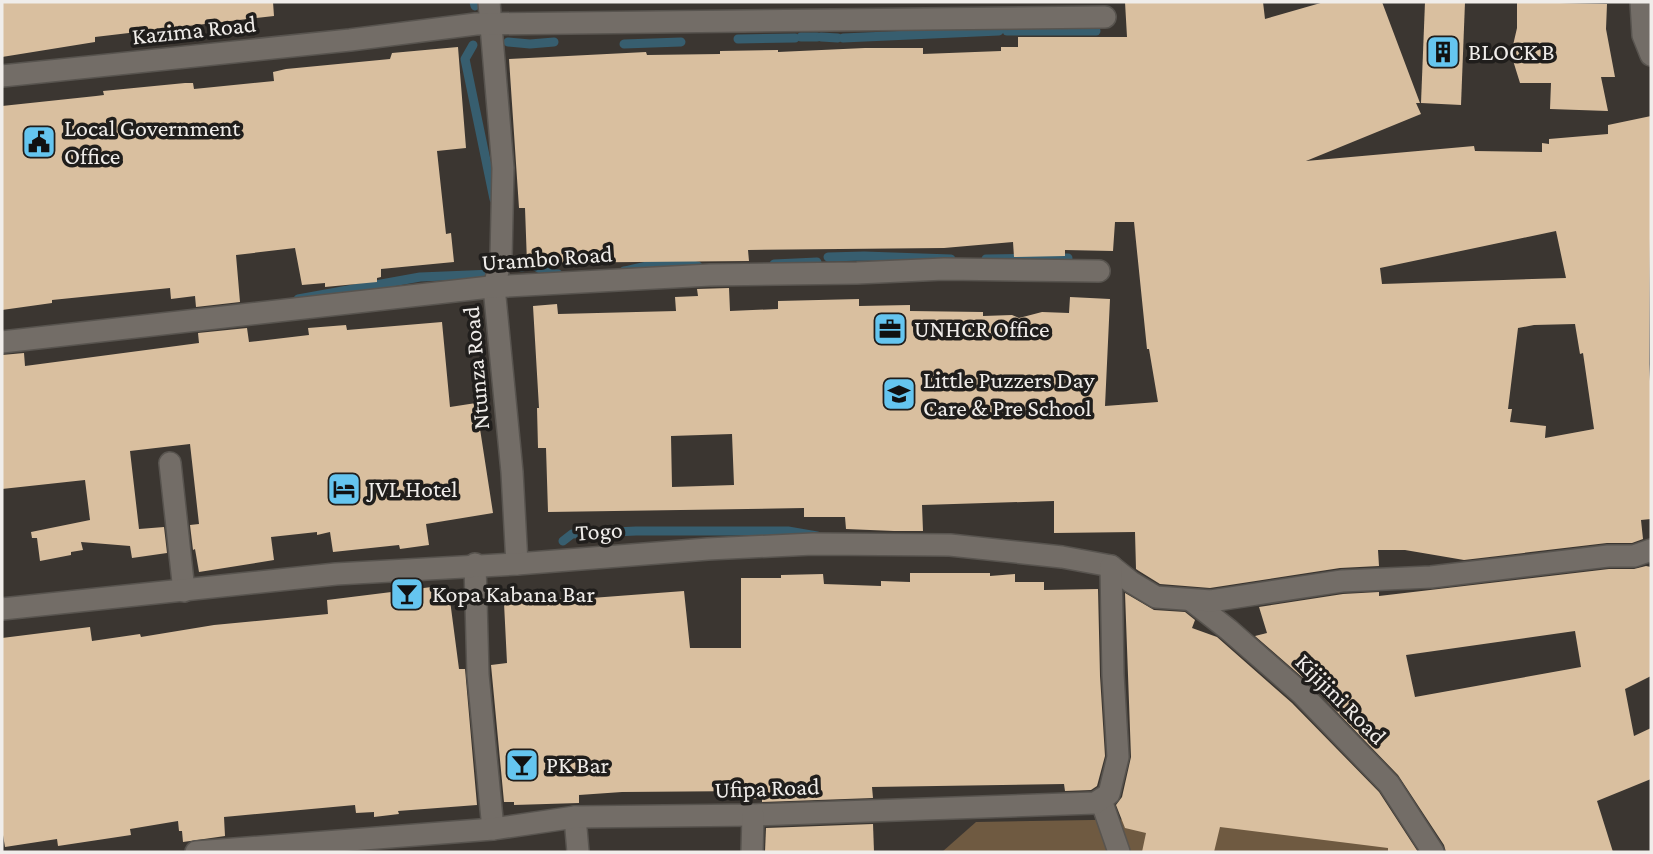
<svg xmlns="http://www.w3.org/2000/svg" width="1653" height="854" font-family="'Crimson Pro',serif">
  <rect width="100%" height="100%" fill="#3b3631"/>
  <polygon fill="#6f5a41" points="1388,815 1413,852 942,852 976,822"/>
  <g fill="none" stroke-linecap="round" stroke-linejoin="round">
    <g stroke="#375e6f" stroke-width="9">
      <polyline points="474,2 475,6"/>
      <polyline points="1007,31 1096,31"/>
      <polyline points="801,37 817,37"/>
      <polyline points="821,37 838,38"/>
      <polyline points="843,38 999,31"/>
      <polyline points="738,39 795,38"/>
      <polyline points="508,42 530,44 554,42"/>
      <polyline points="624,44 681,42"/>
      <polyline points="473,45 465,59 494,199"/>
      <polyline points="828,257 864,256 951,259"/>
      <polyline points="986,259 1068,258"/>
      <polyline points="774,264 817,262"/>
      <polyline points="535,266 550,274 558,274"/>
      <polyline points="521,267 529,266"/>
      <path d="M624 271C651 265 670 259 698 266"/>
      <polyline points="298,299 420,277 493,274"/>
      <polyline points="563,541 572,534 636,531 788,531 817,536"/>
    </g>
  </g>
  <g fill="#d9bf9f" fill-rule="evenodd">
    <polygon points="2,2 273,2 274,16 95,37 95,42 2,57"/>
    <path d="M1125 2H1263L1265 19 1324 2H1382L1420 103H1416L1421 114 1306 161 1474 146 1475 151 1542 152V143L1549 144V139L1608 134V125L1651 116 1649 364 1651 398V519L1641 520 1643 539 1632 543H1607L1464 560 1405 550H1378L1379 566 1340 568 1210 588 1160 584 1139 571 1136 569 1135 532 1054 533V501L922 505 923 531H894L846 529 845 517H804V508L548 512 546 448H538L537 408H539L533 306 557 304 558 314 676 311 675 297 698 296 697 289 729 288 730 311 778 309V301L859 299V306L910 305V311L983 312V316L1012 315 1019 318 1042 312 1069 313 1070 297 1110 299 1105 406 1158 402 1149 349H1147L1134 222H1115L1113 251 1065 250V256L1014 257 1013 242 944 248 748 250 749 261 527 263 525 208H519L509 59 646 52 647 55 720 54V51L778 50V52L865 48H923V54L1001 51V47H1018V37H1127ZM1556 231 1566 278 1382 284 1380 268ZM1575 324 1580 354 1583 353 1594 429 1545 438 1546 426 1510 422 1512 409H1508L1518 328 1534 325ZM732 434 734 485 672 487 671 436Z"/>
    <polygon points="1425,2 1465,2 1461,105 1421,103"/>
    <polygon points="1517,2 1607,4 1606,29 1615,77 1601,77 1608,111 1550,109 1551,83 1520,83 1511,54 1517,28"/>
    <polygon points="458,47 466,148 437,151 446,234 451,233 454,262 381,269 381,277 377,278 377,282 325,287 325,283 302,285 295,248 236,255 240,302 196,307 195,296 171,299 170,288 52,300 52,303 2,310 2,106 96,96 104,95 103,91 185,83 193,83 194,89 274,81 273,72 286,69 390,59 392,53"/>
    <polygon points="442,322 450,407 476,403 493,513 426,524 429,545 400,549 399,545 333,552 330,532 317,535 317,532 271,537 274,560 199,572 195,549 193,550 190,525 199,524 190,444 130,451 139,529 164,527 167,553 132,558 130,546 81,542 83,550 71,552 71,555 40,561 37,538 32,538 31,532 90,520 85,480 2,489 2,355 24,353 25,366 199,343 198,333 247,328 249,342 309,335 308,328 346,325 347,330"/>
    <path d="M1646 566 1651 567V676L1625 689 1634 736 1651 728V779L1597 801 1613 852H1446L1444 845 1398 775 1310 684 1255 636 1267 633 1259 607 1343 594 1379 592V596L1609 569H1634ZM1575 631 1581 667 1415 697 1406 655Z"/>
    <polygon points="910,573 990,573 990,576 1015,574 1015,582 1044,582 1044,590 1098,589 1100,676 1105,756 1097,786 1091,790 1065,791 1064,784 872,787 873,798 762,802 762,799 749,799 749,791 622,792 579,795 579,803 514,805 514,802 504,802 491,665 507,663 504,603 564,598 565,600 684,591 690,648 741,648 741,578 781,578 781,575 823,574 824,584 881,586 881,581 910,582"/>
    <polygon points="448,585 459,669 465,669 477,805 398,811 399,814 374,817 374,812 356,813 355,805 224,817 225,836 183,842 182,831 179,831 178,821 130,829 131,835 58,846 57,839 5,847 2,829 2,638 90,627 92,641 140,634 141,637 214,625 328,614 327,600"/>
    <polygon points="1125,593 1154,610 1185,612 1195,620 1192,628 1217,637 1292,703 1379,792 1418,852 1388,852 1388,848 1220,827 1214,852 1142,852 1146,833 1125,828 1116,805 1122,797 1131,757"/>
    <polygon points="873,824 874,852 765,852 766,828"/>
  </g>
  <g fill="none" stroke-linecap="round" stroke-linejoin="round">
    <defs>
      <g id="minor">
        <polyline points="489,2 503,168 501,259 494,287 512,472 517,564"/>
        <polyline points="1641,2 1643,35 1651,55"/>
        <polyline points="2,76 350,40 476,24 1105,17"/>
        <polyline points="2,342 490,287 710,275 857,273 944,269 1099,271"/>
        <polyline points="170,463 184,591"/>
        <polyline points="475,564 478,675 493,829"/>
        <polyline points="1192,601 1229,630 1301,693 1389,784 1433,852"/>
        <polyline points="2,609 336,574 517,564 708,549 813,544 950,545 1062,557 1111,566 1131,582 1156,597 1211,601 1342,581 1431,577 1608,556 1634,556 1651,550"/>
        <polyline points="1101,800 1119,852"/>
        <polyline points="575,817 578,852"/>
        <polyline points="196,852 493,829 575,817 753,815 1095,803 1109,794 1118,757 1113,675 1111,566"/>
        <polyline points="752,852 753,815"/>
      </g>
    </defs>
    <use href="#minor" stroke="#58544f" stroke-width="24"/>
    <use href="#minor" stroke="#736d67" stroke-width="21"/>
  </g>
  <defs>
    <symbol id="building-square" viewBox="-11 -11 22 22"><rect x="-9" y="-9" width="18" height="18" rx="4" fill="#65c5ef" stroke="#201e1c"/><path d="M-4-6H4V6H1V3H-1V6H-4ZM-2.5-4.3h1.7v1.8h-1.7ZM.8-4.3h1.7v1.8H.8ZM-2.5-1h1.7V.8h-1.7ZM.8-1h1.7V.8H.8Z" fill="#111"/></symbol>
    <symbol id="civic-square" viewBox="-11 -11 22 22"><rect x="-9" y="-9" width="18" height="18" rx="4" fill="#65c5ef" stroke="#201e1c"/><path d="M-.6-6.5H3V-4.5H.6V-3L4-1V1h2V6H-6V1h2V-1L-.6-3ZM-1.2 2.5V6h2.4V2.5Z" fill="#111"/></symbol>
    <symbol id="office-square" viewBox="-11 -11 22 22"><rect x="-9" y="-9" width="18" height="18" rx="4" fill="#65c5ef" stroke="#201e1c"/><path d="M-6-3h4V-5.5h4V-3h4V5H-6ZM-1-4.5V-3h2v-1.5ZM-6 0V1H6V0Z" fill="#111"/></symbol>
    <symbol id="school-square" viewBox="-11 -11 22 22"><rect x="-9" y="-9" width="18" height="18" rx="4" fill="#65c5ef" stroke="#201e1c"/><path d="M0-5L7-2L0 1L-7-2ZM-4 1L0 2.5L4 1V4Q0 6-4 4Z" fill="#111"/></symbol>
    <symbol id="hotel-square" viewBox="-11 -11 22 22"><rect x="-9" y="-9" width="18" height="18" rx="4" fill="#65c5ef" stroke="#201e1c"/><path d="M-6-4.5h1.5V1H6V5H4.5V3h-9V5H-6ZM-4 0a1.8 1.8 0 1 1 3.6 0ZM.5 0V-2.5h3Q6-2.5 6 0Z" fill="#111"/></symbol>
    <symbol id="bar-square" viewBox="-11 -11 22 22"><rect x="-9" y="-9" width="18" height="18" rx="4" fill="#65c5ef" stroke="#201e1c"/><path d="M-6-5H6L.8 .8V4.5H3.5V6h-7V4.5H-.8V.8Z" fill="#111"/></symbol>
  </defs>
  <g fill-rule="evenodd">
    <use href="#building-square" x="1424" y="33" width="38" height="38"/>
    <use href="#civic-square" x="20" y="123" width="38" height="38"/>
    <use href="#office-square" x="871" y="310" width="38" height="38"/>
    <use href="#school-square" x="880" y="375" width="38" height="38"/>
    <use href="#hotel-square" x="325" y="470" width="38" height="38"/>
    <use href="#bar-square" x="388" y="575" width="38" height="38"/>
    <use href="#bar-square" x="503" y="746" width="38" height="38"/>
  </g>
  <g text-anchor="middle" stroke-width="7" stroke-linejoin="round" paint-order="stroke">
    <g font-size="24" fill="#f0edea" stroke="#201e1c">
      <text transform="translate(194 30) rotate(-6)" y="8">Kazima Road</text>
      <text transform="translate(547 258) rotate(-4)" y="8">Urambo Road</text>
      <text transform="translate(476 368) rotate(-95)" y="8">Ntunza Road</text>
      <text transform="translate(599 531) rotate(-4)" y="8">Togo</text>
      <text transform="translate(1341 699) rotate(45)" y="8">Kijijini Road</text>
      <text transform="translate(767 788) rotate(-2)" y="8">Ufipa Road</text>
    </g>
    <g font-size="24" fill="#f0edea" stroke="#201e1c" text-anchor="start">
      <text x="1468" y="60">BLOCK B</text>
      <text x="64" y="136">Local Government<tspan x="64" dy="28">Office</tspan></text>
      <text x="914" y="337">UNHCR Office</text>
      <text x="923" y="388">Little Puzzers Day<tspan x="923" dy="28">Care &amp; Pre School</tspan></text>
      <text x="368" y="497">JVL Hotel</text>
      <text x="432" y="602">Kopa Kabana Bar</text>
      <text x="546" y="773">PK Bar</text>
    </g>
  </g>
  <rect width="1653" height="854" fill="none" stroke="#f0edea" stroke-width="7"/>
</svg>
